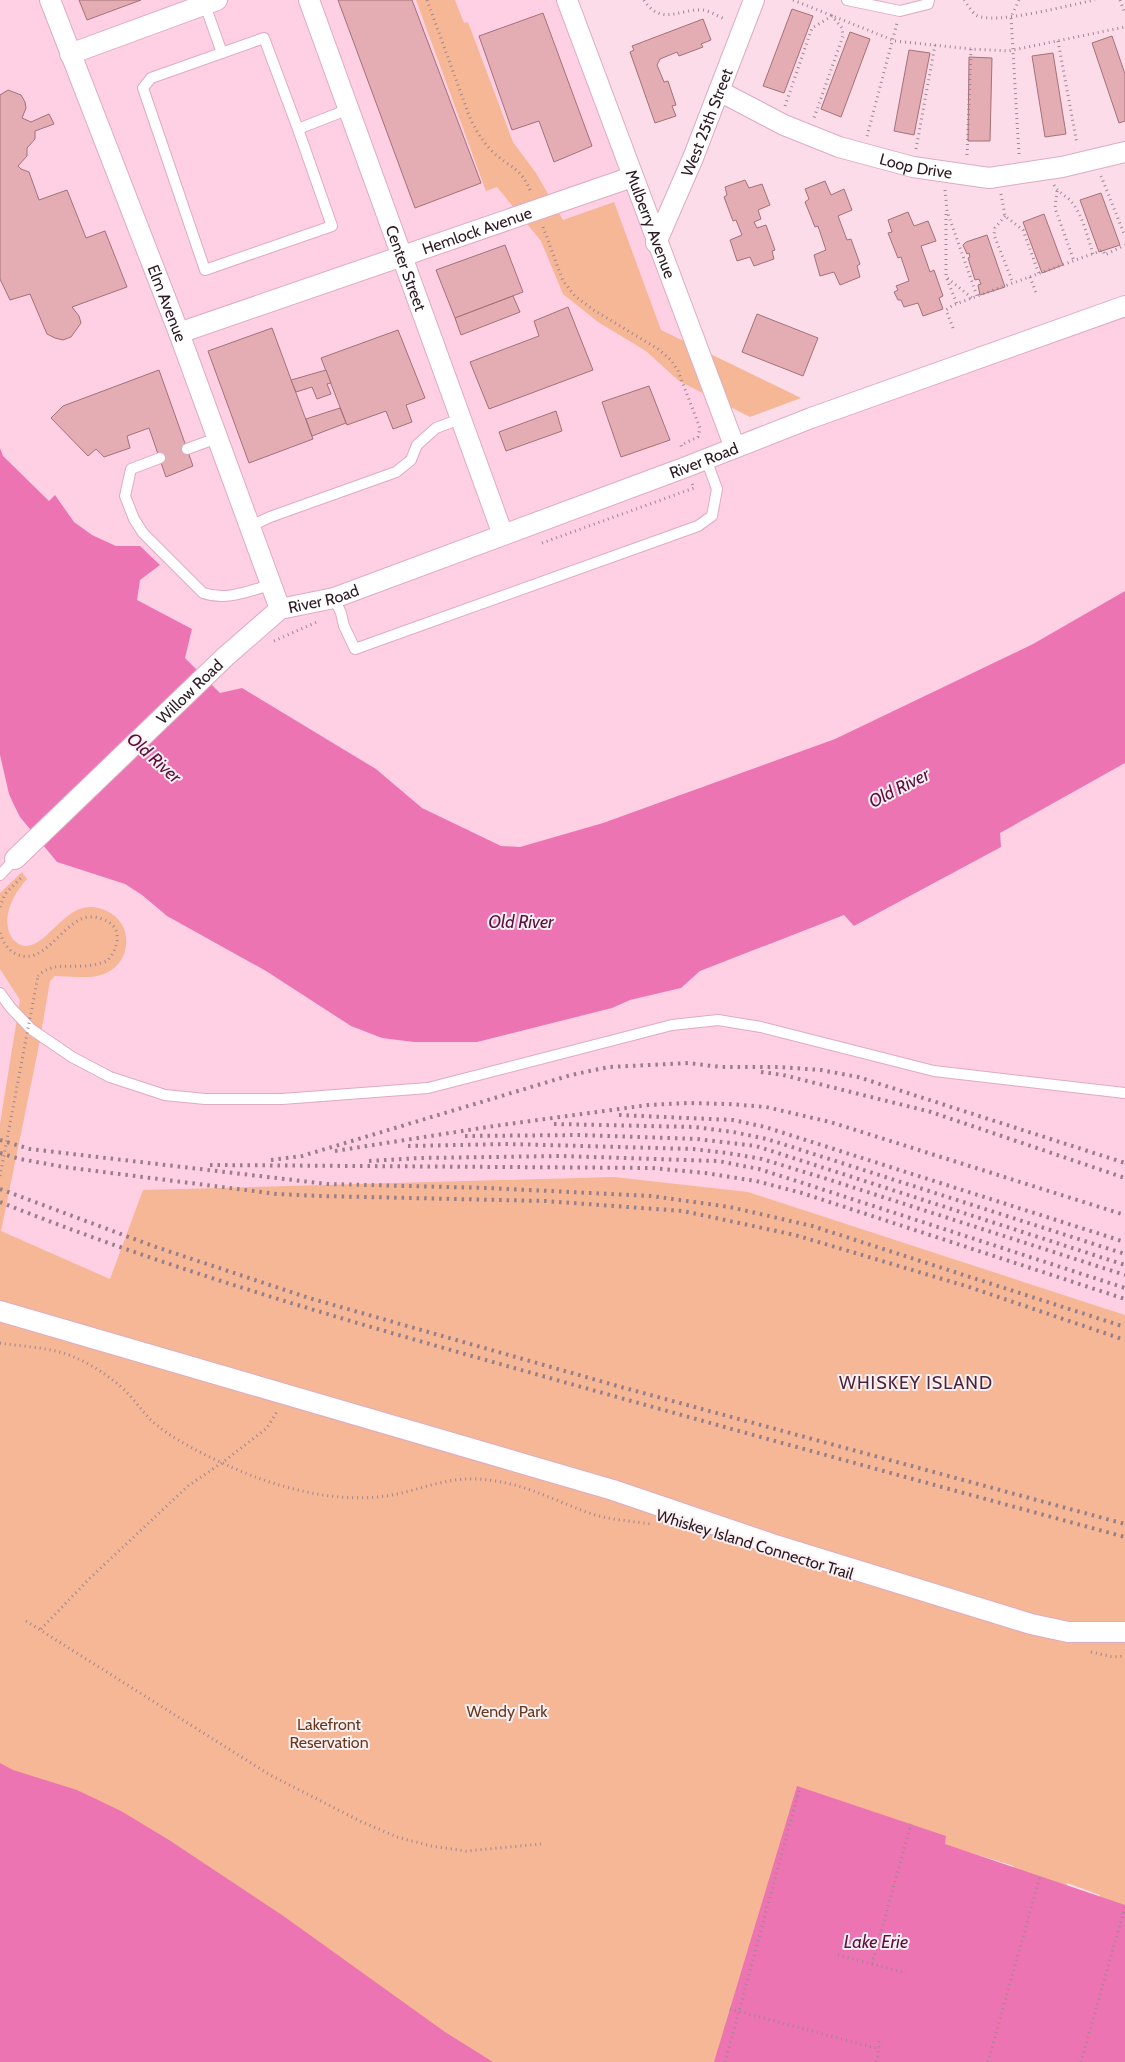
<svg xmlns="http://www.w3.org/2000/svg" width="1125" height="2062" font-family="Cabin,sans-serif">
  <rect width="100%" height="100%" fill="#fcdce9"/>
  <g fill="#ffcfe4">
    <polygon points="0,0 567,0 735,448 1125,306 1125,591 1033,644 835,739 603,823 520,847 501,846 448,822 422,808 376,769 242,688 220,693 185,658 192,629 137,600 140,580 159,564 140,547 116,546 92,535 74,522 55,496 49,501 3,456 0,448"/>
    <polygon points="0,755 9,794 14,805 20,817 57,862 125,884 142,895 167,916 266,971 351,1026 477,1042 612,1008 630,1000 681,988 700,971 844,915 855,926 944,878 1000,833 1125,763 1125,1315 748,1192 110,1279 0,1231"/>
  </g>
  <g fill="#f5b795">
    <polygon points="416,0 455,0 464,23 468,22 513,142 536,173 563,220 614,202 661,330 801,398 750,417 679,381 646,351 598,322 563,294 541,241 497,187 486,191"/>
    <path d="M22 872 27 879C13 894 0 919 12 938 15 942 21 946 25 946 53 945 67 892 107 911 136 925 131 966 101 975 87 979 69 976 55 976L50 981 39 1045 1 1231 110 1279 143 1190 614 1177 748 1192 1125 1315V2014L1053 2062 1100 1895 1067 1883 1017 2062H959L1014 1866 945 1845 771 2062H0V1124L20 1000 0 969V893Z"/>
  </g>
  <g fill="#ed74b2">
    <polygon points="0,448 3,456 49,501 55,495 74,522 92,535 116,546 140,546 160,565 140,580 137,600 192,629 185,658 220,693 242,688 376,769 422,808 501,846 520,847 603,823 835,739 1033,644 1125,591 1125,763 1000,833 1001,847 854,926 844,915 700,971 681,988 630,1000 612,1008 477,1042 414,1042 382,1038 351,1026 266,971 167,916 142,895 125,884 57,862 20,817 14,805 9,794 0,755"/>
    <polygon points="0,1763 13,1770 77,1790 121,1811 169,1840 282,1915 445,2032 493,2062 0,2062"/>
    <polygon points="797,1786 946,1836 945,1844 1125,1905 1125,2062 714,2062"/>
  </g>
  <g fill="#e4acb3" stroke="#a47178">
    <polygon points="79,0 141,0 87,20"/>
    <polygon points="338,0 412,0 481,183 415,208"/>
    <polygon points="792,9 813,16 784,93 763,86"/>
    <polygon points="543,13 592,146 554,162 539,121 512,130 479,36"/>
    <polygon points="703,19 711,40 701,44 703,47 679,56 677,52 660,59 657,65 664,82 668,81 676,105 672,106 676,116 655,123 630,52 634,50 632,46"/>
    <polygon points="850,32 870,39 841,117 821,109"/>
    <polygon points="1112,36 1125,74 1125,121 1119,123 1092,43"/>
    <polygon points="909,50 930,53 914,135 894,131"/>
    <polygon points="1053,53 1066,134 1045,137 1032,56"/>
    <polygon points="969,57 992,58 990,141 968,141"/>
    <polygon points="8,90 21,95 25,102 26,108 22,118 31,122 49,114 54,124 35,131 35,139 27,148 27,156 18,166 21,169 29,172 39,200 67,190 86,238 105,231 127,287 72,307 79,316 81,323 71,337 63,340 55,338 47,334 30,294 10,300 0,279 0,95"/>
    <polygon points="745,180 749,188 762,184 770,205 758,210 761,219 754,222 757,228 766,225 775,250 772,251 774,259 754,266 750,257 737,261 730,240 742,235 736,220 733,221 724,197 727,195 725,187"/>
    <polygon points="825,181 831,195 844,189 852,210 838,216 847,240 851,239 860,264 857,266 860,277 840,285 834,272 820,276 814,255 826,250 818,226 815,227 805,202 809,199 805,189"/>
    <polygon points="1101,193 1120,245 1099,252 1080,200"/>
    <polygon points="908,212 914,226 928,221 936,241 921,246 930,272 934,270 943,296 939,298 943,309 923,316 918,303 904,307 901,300 898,300 894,292 898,290 896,286 909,281 901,257 898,258 888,233 892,232 888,220"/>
    <polygon points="1044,214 1063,265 1042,273 1023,222"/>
    <polygon points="987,235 1005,287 980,295 978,285 981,284 979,279 975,280 968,258 970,257 969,253 967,254 963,245 966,242"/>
    <polygon points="505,245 523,292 455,318 436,270"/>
    <polygon points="513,296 520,312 461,335 455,318"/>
    <polygon points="568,307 593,370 489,409 470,362 539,336 534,321"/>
    <polygon points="757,314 818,338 803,376 742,352"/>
    <polygon points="272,328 313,439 249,463 208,351"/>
    <polygon points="398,330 425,398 406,405 412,422 393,429 386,411 347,425 321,358"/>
    <polygon points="159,370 193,466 166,477 149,428 127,436 130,448 104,457 96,449 88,456 51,418 63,406"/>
    <polygon points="326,370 331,383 327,384 331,394 317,399 312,387 296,392 291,380"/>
    <polygon points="649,386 670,440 621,457 602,402"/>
    <polygon points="340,408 346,423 312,436 306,419"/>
    <polygon points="556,411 562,431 506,451 499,432"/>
  </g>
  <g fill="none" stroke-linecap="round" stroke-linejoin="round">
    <defs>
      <g id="service">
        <polyline points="847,0 900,11 928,4 929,0"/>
        <polyline points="205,5 222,53"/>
        <polyline points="298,129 332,226 205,270 143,88 151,78 264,38 298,129 349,109"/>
        <polyline points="187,449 217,438"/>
        <path d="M160 458 131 469 125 496 134 519 143 533 203 593C227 601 248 591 271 585"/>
        <polyline points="249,527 270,517 396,472 411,460 417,445 436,428 460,419"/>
        <polyline points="334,598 341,613 344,626 355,649 698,526 712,516 717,489 706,459"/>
        <polyline points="0,875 15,859"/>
        <polyline points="0,993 11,1008 31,1029 72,1057 110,1077 165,1095 205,1099 282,1099 428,1088 672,1025 718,1020 761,1027 934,1071 1125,1093"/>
      </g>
      <g id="minor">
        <path id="s1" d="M50 0 179 333 280 609"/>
        <path id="s2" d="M309 0 503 535"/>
        <path id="s3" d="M567 0 735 448"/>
        <polyline points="70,54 217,0"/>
        <path id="s4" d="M719 91 784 125 839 147 913 167 989 178 1062 167 1125 152"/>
        <path id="s5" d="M656 243 693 158 754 0"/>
        <path id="s6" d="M179 333 632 177"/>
        <path id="s7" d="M15 859 225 657 280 609 334 598 686 467 811 418 1125 306"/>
        <polyline points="0,1311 613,1490 772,1544 1031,1624 1068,1632 1125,1632"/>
      </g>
    </defs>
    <use href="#service" stroke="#deabc2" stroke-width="12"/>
    <use href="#minor" stroke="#deabc2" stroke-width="22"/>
    <g stroke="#a08691" stroke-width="3" stroke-dasharray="1 4" stroke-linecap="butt">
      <path d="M427 0 470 118C476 130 482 141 492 151 510 169 521 166 531 193"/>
      <path d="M644 0C661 27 681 8 703 10 710 11 719 17 725 19"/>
      <polyline points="793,0 895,41 971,49 1008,51 1125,27"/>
      <path d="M964 0C967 4 972 12 976 15 993 26 1073 4 1095 0"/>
      <polyline points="1019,0 1011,17 1019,155"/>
      <polyline points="1120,0 1125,14"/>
      <polyline points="1058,41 1077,144"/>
      <polyline points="785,106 812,28 832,16 842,28 843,36 814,118"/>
      <polyline points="867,136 897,23"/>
      <polyline points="916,149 935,45"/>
      <polyline points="967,155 971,49"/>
      <polyline points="1101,176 1125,236"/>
      <path d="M1054 185C1059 194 1068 196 1074 205 1083 218 1088 238 1093 254"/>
      <polyline points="945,190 947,211 977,296"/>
      <polyline points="1057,191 1055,208 1074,261"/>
      <polyline points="1001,194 1005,216 1023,230 1039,274"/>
      <polyline points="946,214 946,277 972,298"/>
      <polyline points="1005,216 995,228 994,235 1013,283"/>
      <polyline points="543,227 563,281 575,296 592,309 658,349 671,360 678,371 700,428 698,437 681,445 682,449"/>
      <polyline points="1030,277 1037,295"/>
      <polyline points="947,279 957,304"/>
      <polyline points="953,328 946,310 953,305 1103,250 1105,255 1125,245"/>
      <polyline points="542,543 694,488 692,483"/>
      <polyline points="274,641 319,621"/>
      <polyline points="0,907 5,894 23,876"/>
      <path d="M0 933C3 942 8 950 16 954 43 967 61 925 84 918 90 916 97 917 102 919 124 926 119 948 107 961 99 964 91 966 83 966 66 967 51 963 38 976"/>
      <path d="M0 1343C24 1347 51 1347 74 1357 95 1366 117 1381 132 1398 141 1408 147 1418 158 1426 179 1444 231 1468 258 1478 300 1493 347 1503 392 1495 419 1490 445 1478 473 1479 520 1480 549 1499 592 1514 611 1520 631 1521 651 1524"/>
      <polyline points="26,1621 270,1775 360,1821 397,1837 431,1846 466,1851 541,1844"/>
      <polyline points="41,1629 89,1579 188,1486 223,1462 267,1428 278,1410"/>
      <polyline points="1091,1652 1113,1657 1125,1656"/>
      <polyline points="838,1955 906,1973"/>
      <polyline points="872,1964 911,1824"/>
      <polyline points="730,2009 879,2049"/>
      <polyline points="725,2062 800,1787"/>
      <polyline points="876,2062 879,2049 879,2041"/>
      <polyline points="988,2062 1040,1876"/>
      <polyline points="1081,2062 1125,1907"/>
    </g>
    <use href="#service" stroke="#fff" stroke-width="10"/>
    <use href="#minor" stroke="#fff" stroke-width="20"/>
    <g stroke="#987e89" stroke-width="4" stroke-dasharray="2.5 5" stroke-linecap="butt">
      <polyline points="761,1072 783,1075 931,1112 1125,1178"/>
      <polyline points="619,1115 733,1120 765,1127 1125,1242"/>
      <polyline points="554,1124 695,1127 733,1132 767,1139 1125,1254"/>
      <polyline points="465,1136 581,1135 697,1139 756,1146 1125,1265"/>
      <polyline points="0,1140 30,1149 327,1184 488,1188 651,1196 730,1207 812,1226 1125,1327"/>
      <polyline points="408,1146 508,1144 693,1149 727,1153 762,1159 827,1179 1125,1275"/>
      <polyline points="335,1151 494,1126 648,1105 687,1103 729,1104 766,1107 830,1122 1125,1215"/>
      <polyline points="0,1153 20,1159 64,1167 277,1194 320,1196 545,1201 683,1211 795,1235 969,1287 1125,1340"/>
      <polyline points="271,1160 302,1156 571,1075 609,1067 688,1063 721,1067 778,1067 821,1070 858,1077 1125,1163"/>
      <polyline points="369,1161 420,1158 561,1156 718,1161 759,1169 812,1186 1125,1288"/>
      <polyline points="210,1165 652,1168 705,1173 756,1181 802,1193 1125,1299"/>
      <polyline points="0,1189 153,1246 309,1298 621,1387 1125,1524"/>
      <path d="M0 1202C175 1272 358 1324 539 1375 734 1430 930 1484 1125 1537"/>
    </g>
    <polyline stroke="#a08691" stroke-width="3" stroke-dasharray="1 4" stroke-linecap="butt" points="0,1176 38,976"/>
  </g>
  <g text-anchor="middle" stroke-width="4" stroke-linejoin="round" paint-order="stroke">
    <g font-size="16" fill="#2c1a22" stroke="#fbf0f4">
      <text dy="6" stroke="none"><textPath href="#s5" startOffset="131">West 25th Street</textPath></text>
      <text dy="6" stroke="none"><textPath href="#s4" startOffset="212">Loop Drive</textPath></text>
      <text dy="6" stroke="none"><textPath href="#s3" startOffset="239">Mulberry Avenue</textPath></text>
      <text dy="6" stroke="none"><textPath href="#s6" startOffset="315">Hemlock Avenue</textPath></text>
      <text dy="6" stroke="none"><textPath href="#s2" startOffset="285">Center Street</textPath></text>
      <text dy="6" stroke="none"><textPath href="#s1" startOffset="325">Elm Avenue</textPath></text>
      <text dy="6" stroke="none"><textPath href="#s7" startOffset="814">River Road</textPath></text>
      <text dy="6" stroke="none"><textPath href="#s7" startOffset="409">River Road</textPath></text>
      <text dy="6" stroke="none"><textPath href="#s7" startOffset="242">Willow Road</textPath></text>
      <text transform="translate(755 1544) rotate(17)" y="6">Whiskey Island Connector Trail</text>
    </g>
    <g font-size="16" fill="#68391d" stroke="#fbf0f4">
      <text x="507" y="1717">Wendy Park</text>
      <text x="329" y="1730">Lakefront<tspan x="329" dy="18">Reservation</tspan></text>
    </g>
    <g font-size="18" font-style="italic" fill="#5c103c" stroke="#fbf0f4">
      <text transform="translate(154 758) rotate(42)" y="6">Old River</text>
      <text transform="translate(899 788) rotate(-27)" y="6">Old River</text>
      <text x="521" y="928">Old River</text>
      <text x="876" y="1948">Lake Erie</text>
    </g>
    <g font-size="18" letter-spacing="1" fill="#4d2539" stroke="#fbf0f4">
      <text x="916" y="1389">WHISKEY ISLAND</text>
    </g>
  </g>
</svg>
